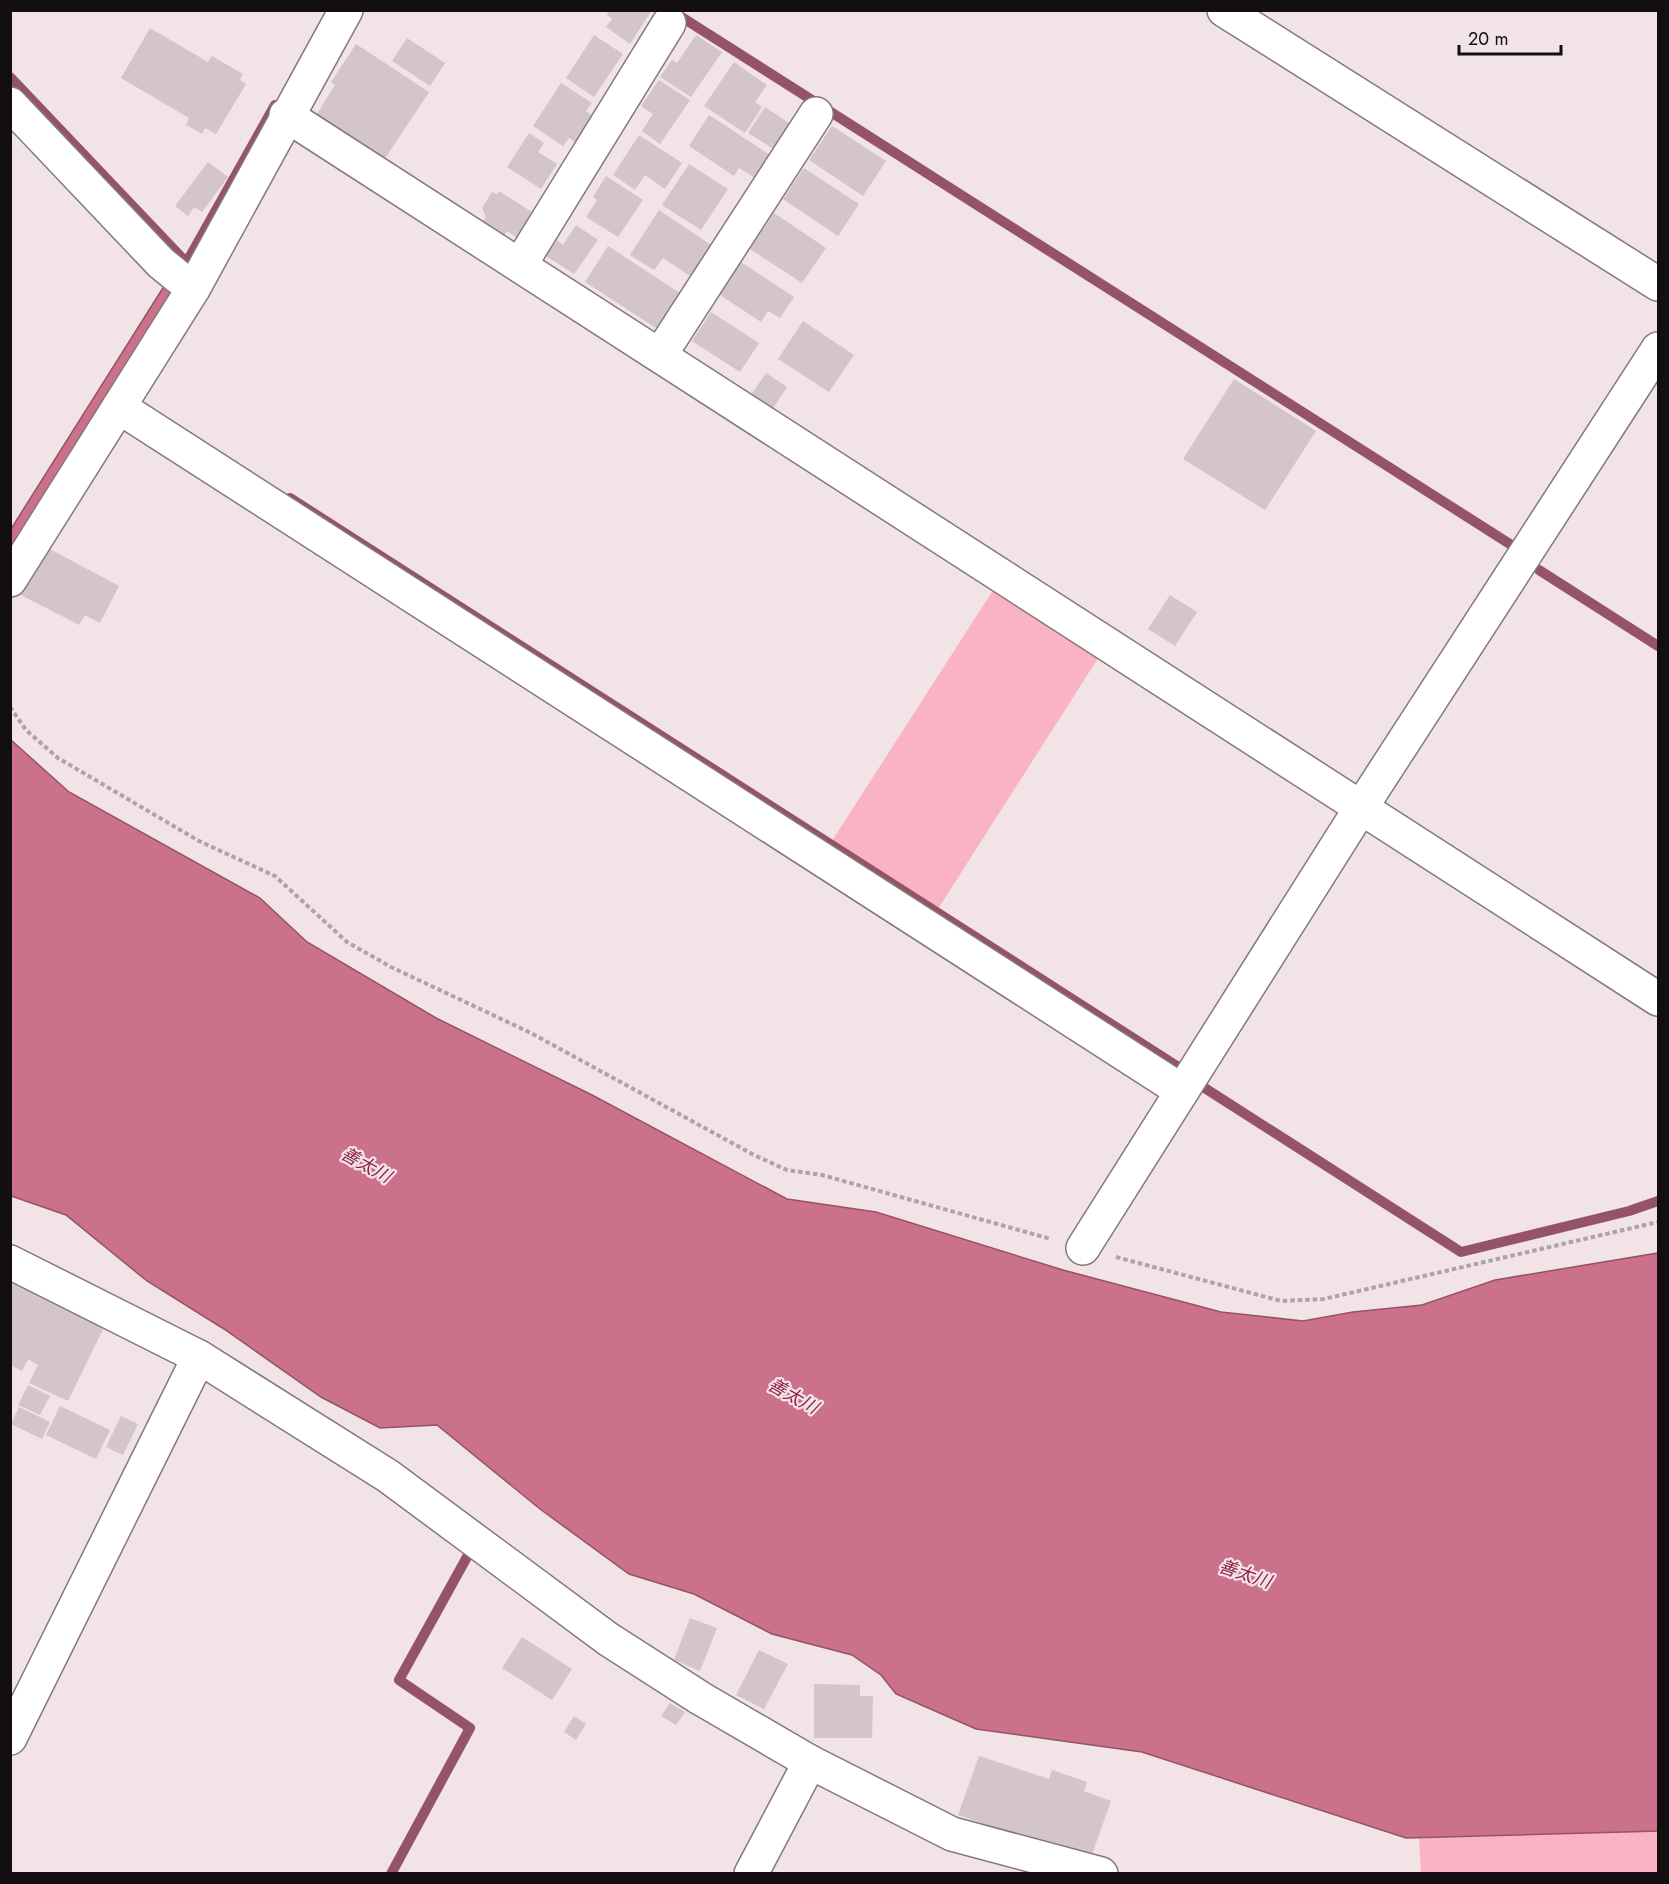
<svg xmlns="http://www.w3.org/2000/svg" width="1669" height="1884" font-family="Jost,'Noto Sans JP',sans-serif">
  <rect width="100%" height="100%" fill="#f1e3e6"/>
  <g fill="#fab2c5">
    <polygon points="997,584 1102,652 936,912 830,844"/>
    <polygon points="1658,1831 1658,1873 1421,1873 1419,1837"/>
  </g>
  <g fill="#cc718c" stroke="#945366" stroke-width="1.5">
    <polygon points="166,283 173,292 11,548 11,529"/>
    <polygon points="11,740 69,792 260,898 307,942 436,1018 592,1095 787,1199 876,1212 1063,1270 1221,1312 1303,1321 1353,1312 1422,1305 1495,1280 1658,1253 1658,1831 1406,1838 1142,1752 976,1729 896,1694 881,1675 852,1655 772,1634 694,1594 629,1574 540,1509 437,1425 380,1428 321,1397 224,1329 147,1281 66,1215 11,1196"/>
  </g>
  <g fill="none" stroke-linecap="round" stroke-linejoin="round">
    <g stroke="#945366" stroke-width="10">
      <polyline points="672,11 1513,546"/>
      <polyline points="10,77 182,258 188,260 275,105"/>
      <polyline points="290,498 1183,1070"/>
      <polyline points="1539,570 1658,646"/>
      <polyline points="1200,1085 1461,1252 1629,1211 1658,1201"/>
      <polyline points="391,1874 470,1728 399,1680 467,1557"/>
    </g>
  </g>
  <g fill="#d3c5c9">
    <polygon points="609,10 652,10 630,44 606,27 612,19 607,15"/>
    <polygon points="150,28 208,62 212,56 243,74 240,80 246,84 216,134 205,128 202,134 186,125 189,118 121,78"/>
    <polygon points="594,35 623,54 594,97 566,78"/>
    <polygon points="696,35 722,52 691,97 660,77 672,60 677,63"/>
    <polygon points="407,38 445,63 430,86 392,61"/>
    <polygon points="356,44 429,92 382,163 321,123 324,119 317,114 335,85 331,82"/>
    <polygon points="734,62 767,85 755,102 762,107 745,133 704,106"/>
    <polygon points="659,80 690,100 660,144 642,131 653,114 641,106"/>
    <polygon points="561,83 592,103 586,111 595,117 578,144 569,138 563,146 533,126"/>
    <polygon points="765,107 792,125 775,150 748,133"/>
    <polygon points="709,115 773,157 758,180 739,168 734,176 689,146"/>
    <polygon points="832,126 886,161 863,196 809,160"/>
    <polygon points="529,133 544,143 538,152 557,164 541,189 507,167"/>
    <polygon points="639,135 682,163 665,189 645,175 635,190 613,175"/>
    <polygon points="208,162 228,177 202,212 194,207 188,216 175,206"/>
    <polygon points="689,164 728,189 701,230 662,205"/>
    <polygon points="804,168 859,204 838,236 783,199"/>
    <polygon points="606,176 643,200 618,237 586,217 597,200 593,197"/>
    <polygon points="499,191 535,214 519,239 507,231 504,236 482,222 486,217 482,208 492,192 497,194"/>
    <polygon points="659,210 714,247 693,278 663,258 654,270 630,255"/>
    <polygon points="774,213 826,248 802,283 750,249"/>
    <polygon points="576,225 598,240 574,274 546,256 557,240 563,245"/>
    <polygon points="608,246 686,297 662,332 585,282"/>
    <polygon points="741,262 794,297 780,318 768,311 761,322 720,295"/>
    <polygon points="711,312 759,343 740,372 692,341"/>
    <polygon points="803,321 854,355 829,392 778,359"/>
    <polygon points="766,373 787,387 770,413 748,399"/>
    <polygon points="1234,379 1316,431 1265,510 1183,459"/>
    <polygon points="46,547 119,586 100,623 85,615 79,625 21,595"/>
    <polygon points="1170,595 1197,612 1175,646 1148,629"/>
    <polygon points="10,1280 105,1325 68,1401 29,1383 38,1365 28,1359 22,1371 10,1365"/>
    <polygon points="28,1385 50,1396 40,1415 18,1405"/>
    <polygon points="60,1406 110,1430 96,1459 46,1435"/>
    <polygon points="19,1407 50,1422 42,1439 11,1424"/>
    <polygon points="121,1416 138,1424 123,1455 106,1447"/>
    <polygon points="690,1618 717,1628 700,1671 674,1660"/>
    <polygon points="522,1637 572,1669 552,1700 502,1668"/>
    <polygon points="759,1650 788,1664 764,1709 736,1695"/>
    <polygon points="814,1684 860,1685 860,1696 873,1696 872,1738 814,1738"/>
    <polygon points="670,1703 685,1712 676,1725 661,1716"/>
    <polygon points="574,1716 586,1724 576,1740 564,1732"/>
    <polygon points="979,1756 1049,1779 1052,1770 1087,1782 1084,1791 1111,1801 1090,1860 958,1815"/>
  </g>
  <g fill="none" stroke-linecap="round" stroke-linejoin="round">
    <defs>
      <g id="minor">
        <polyline points="1224,10 1658,284"/>
        <polyline points="10,104 161,263 193,289"/>
        <polyline points="286,115 1658,999"/>
        <polyline points="520,265 669,23"/>
        <polyline points="660,355 816,114"/>
        <polyline points="119,407 1182,1091"/>
        <polyline points="10,580 193,289 346,10"/>
        <polyline points="1083,1248 1362,806 1658,349"/>
        <polyline points="10,1262 199,1357 388,1476 608,1639 700,1698 810,1762 952,1834 1101,1874"/>
        <polyline points="10,1738 199,1357"/>
        <polyline points="751,1874 810,1762"/>
      </g>
    </defs>
    <use href="#minor" stroke="#85787b" stroke-width="36"/>
    <g stroke="#aea3a5" stroke-width="4" stroke-dasharray="4.5 3" stroke-linecap="butt">
      <polyline points="10,707 26,730 58,758 199,841 275,876 347,942 391,967 531,1033 754,1155 787,1170 822,1175 1051,1239"/>
      <polyline points="1116,1257 1281,1301 1324,1299 1658,1222"/>
    </g>
    <use href="#minor" stroke="#fff" stroke-width="33"/>
  </g>
  <g text-anchor="middle" stroke-width="4.5" stroke-linejoin="round" paint-order="stroke">
    <g font-size="18" font-style="italic" fill="#91234e" stroke="#f1e3e6">
      <text transform="translate(366 1165) rotate(29)" y="6">善太川</text>
      <text transform="translate(793 1396) rotate(29)" y="6">善太川</text>
      <text transform="translate(1245 1574) rotate(19)" y="6">善太川</text>
    </g>
  </g>
  <rect width="1669" height="1884" fill="none" stroke="#130e0f" stroke-width="24"/>
  <path d="M1459 45v9h102v-9" fill="none" stroke="#130e0f" stroke-width="3"/>
  <text x="1468" y="45" font-size="18" fill="#130e0f" stroke="#f1e3e6" stroke-width="4.5" paint-order="stroke">20 m</text>
</svg>
